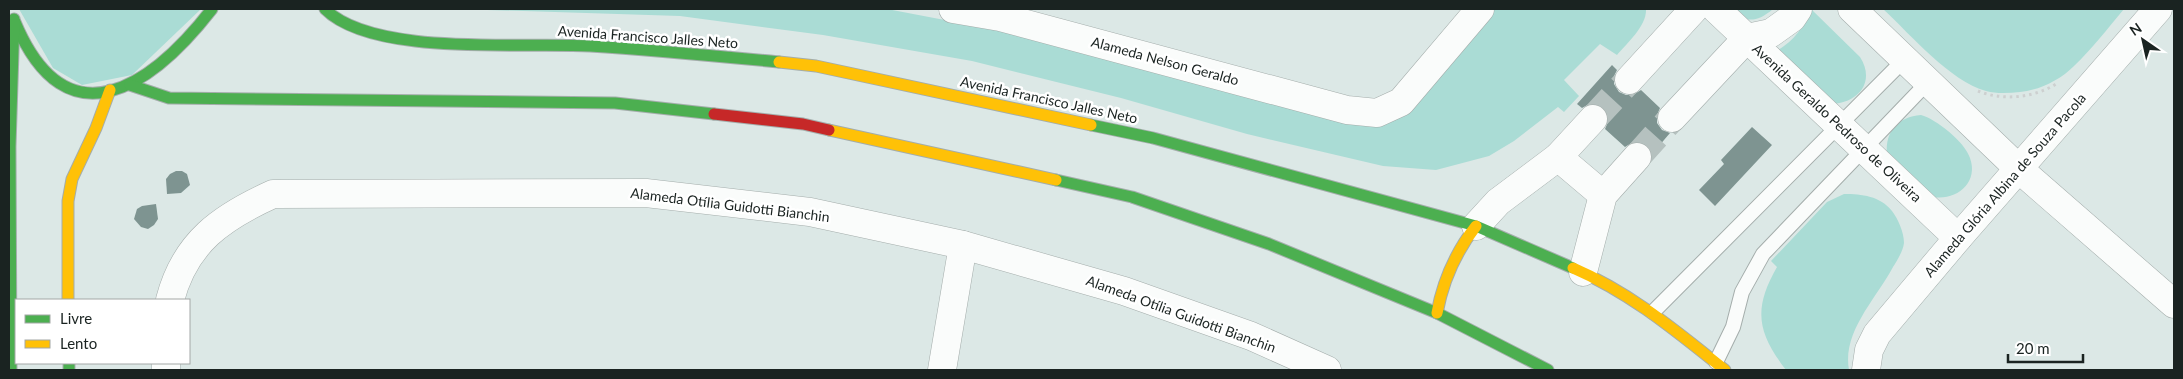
<svg xmlns="http://www.w3.org/2000/svg" width="2183" height="379" font-family="Lato,sans-serif">
  <rect width="100%" height="100%" fill="#dce8e6"/>
  <g fill="#aadcd5">
    <polygon points="19,9 201,9 132,75 82,85 53,68"/>
    <path d="M457 9H887L1407 108 1495 9H1646C1647 26 1627 43 1617 55L1600 44 1564 80 1579 96 1564 112 1558 107 1514 141 1489 156 1436 170 1383 166 1247 134 1121 98 972 61 823 35 680 16Z"/>
    <path d="M1724 9H1773C1753 26 1744 20 1724 9Z"/>
    <path d="M1811 9 1860 57C1876 82 1858 103 1831 104L1771 54C1791 44 1803 30 1811 9Z"/>
    <path d="M1883 9H2124C2108 28 2092 49 2074 66 2060 80 2040 90 2020 92 2009 93 1997 94 1986 91 1950 81 1911 35 1883 9Z"/>
    <path d="M1921 115C1936 119 1965 142 1970 158 1979 183 1956 201 1933 197L1887 154C1885 131 1898 117 1921 115Z"/>
    <path d="M1844 194C1862 194 1880 196 1892 211 1898 219 1904 232 1904 243 1903 251 1897 261 1893 267 1876 299 1842 332 1849 370H1786C1757 332 1753 309 1777 267L1771 261 1827 202Z"/>
  </g>
  <g fill="#7e9491">
    <polygon points="1612,65 1617,70 1614,76 1614,84 1619,92 1626,95 1633,95 1641,90 1660,108 1657,115 1657,123 1662,130 1670,133 1652,154 1648,146 1641,142 1633,142 1625,147 1605,129 1608,122 1608,115 1603,107 1596,104 1589,104 1582,108 1577,104"/>
    <polygon points="1752,127 1772,145 1715,206 1699,190 1724,164 1721,160"/>
    <polygon points="176,171 182,171 187,174 190,185 181,193 167,194 166,179 170,174"/>
    <polygon points="156,204 158,219 154,225 148,229 141,227 134,219 137,209 142,206"/>
  </g>
  <g fill="none" stroke-linecap="round" stroke-linejoin="round">
    <g stroke="#b5c1bf" stroke-width="28" stroke-dasharray="28 14" stroke-linecap="butt">
      <polyline points="1593,119 1629,80"/>
      <polyline points="1637,157 1672,118"/>
    </g>
    <defs>
      <g id="lane">
        <polyline points="1653,312 1905,59"/>
        <polyline points="1716,362 1733,327 1742,292 1763,254 1928,82"/>
      </g>
      <g id="street">
        <polyline points="953,9 1000,17 1347,110 1377,113 1401,102 1480,9"/>
        <polyline points="1716,9 1958,238"/>
        <polyline points="1852,9 2019,169 2174,304"/>
        <polyline points="1629,80 1694,9"/>
        <polyline points="1672,118 1747,38 1771,33 1792,18 1798,9"/>
        <polyline points="1558,157 1603,195"/>
        <polyline points="1476,226 1498,202 1558,157 1593,119"/>
        <polyline points="1583,272 1603,195 1637,157"/>
        <path d="M170 300C185 242 222 217 273 194L646 193 810 212 963 245 1124 291 1251 336 1327 370"/>
        <polyline points="166,363 166,370"/>
        <polyline points="942,370 963,245"/>
        <polyline points="1866,370 1869,350 1877,334 1958,238 2158,9"/>
      </g>
      <g id="fast">
        <path d="M325 9C373 57 524 42 590 46 653 50 716 56 779 62"/>
        <path d="M15 22C67 146 152 86 212 9"/>
        <polyline points="130,85 169,98 615,103 714,114"/>
        <polyline points="1091,125 1153,138 1476,226 1573,268"/>
        <polyline points="1056,180 1132,197 1269,244 1437,313 1548,370"/>
        <polyline points="69,363 69,370"/>
        <polyline points="11,370 10,146 14,19"/>
      </g>
      <g id="slow">
        <polyline points="779,62 816,66 1091,125"/>
        <polyline points="829,130 1056,180"/>
        <path d="M1573 268C1631 293 1676 331 1725 370"/>
        <polyline points="68,300 68,201 72,179 96,128 110,90"/>
        <path d="M1437 313C1443 280 1455 253 1476 226"/>
      </g>
      <polyline id="jam" points="714,114 803,124 829,130"/>
    </defs>
    <use href="#lane" stroke="#a4adab" stroke-width="16"/>
    <use href="#street" stroke="#a4adab" stroke-width="29"/>
    <use href="#fast" stroke="#a4adab" stroke-width="13"/>
    <use href="#slow" stroke="#a4adab" stroke-width="13"/>
    <use href="#jam" stroke="#a4adab" stroke-width="13"/>
    <path stroke="#cdd0d0" stroke-width="3" stroke-dasharray="2.5 4" stroke-linecap="butt" d="M1978 91C2002 101 2034 98 2056 84"/>
    <use href="#lane" stroke="#fafcfb" stroke-width="14"/>
    <use href="#street" stroke="#fafcfb" stroke-width="28"/>
    <use href="#fast" stroke="#4caf50" stroke-width="11"/>
    <use href="#slow" stroke="#ffc107" stroke-width="11"/>
    <use href="#jam" stroke="#c62828" stroke-width="11"/>
  </g>
  <g text-anchor="middle" stroke-width="5" stroke-linejoin="round" paint-order="stroke">
    <g font-size="14" fill="#1a2321" stroke="#fff">
      <text transform="translate(648 37) rotate(4)" y="5">Avenida Francisco Jalles Neto</text>
      <text transform="translate(1165 61) rotate(15)" y="5">Alameda Nelson Geraldo</text>
      <text transform="translate(1049 100) rotate(12)" y="5">Avenida Francisco Jalles Neto</text>
      <text transform="translate(1837 123) rotate(43)" y="5">Avenida Geraldo Pedroso de Oliveira</text>
      <text transform="translate(2005 185) rotate(-49)" y="5">Alameda Glória Albina de Souza Pacola</text>
      <text transform="translate(730 205) rotate(7)" y="5">Alameda Otília Guidotti Bianchin</text>
      <text transform="translate(1181 314) rotate(20)" y="5">Alameda Otília Guidotti Bianchin</text>
    </g>
  </g>
  <rect width="2183" height="379" fill="none" stroke="#1a2321" stroke-width="20"/>
  <rect x="15" y="299" width="175" height="65" fill="#ffffff" stroke="#a3a7a6"/>
  <rect x="25" y="315" width="25" height="8" fill="#4caf50" stroke="#a3a7a6"/>
  <text x="60" y="324" font-size="15" fill="#1a2321">Livre</text>
  <rect x="25" y="340" width="25" height="8" fill="#ffc107" stroke="#a3a7a6"/>
  <text x="60" y="349" font-size="15" fill="#1a2321">Lento</text>
  <g transform="translate(2143 40) rotate(326)" stroke="#ffffff" stroke-width="4" paint-order="stroke">
  <path d="M0-4L9 19L0 12L-9 19Z" fill="#1a2321"/>
  <text y="-8" font-size="14" font-weight="bold" text-anchor="middle" fill="#1a2321">N</text>
  </g>
  <path d="M2008 354v8h75v-8" fill="none" stroke="#1a2321" stroke-width="2.5"/>
  <text x="2016" y="354" font-size="15" fill="#1a2321" stroke="#ffffff" stroke-width="4" paint-order="stroke">20 m</text>
</svg>
